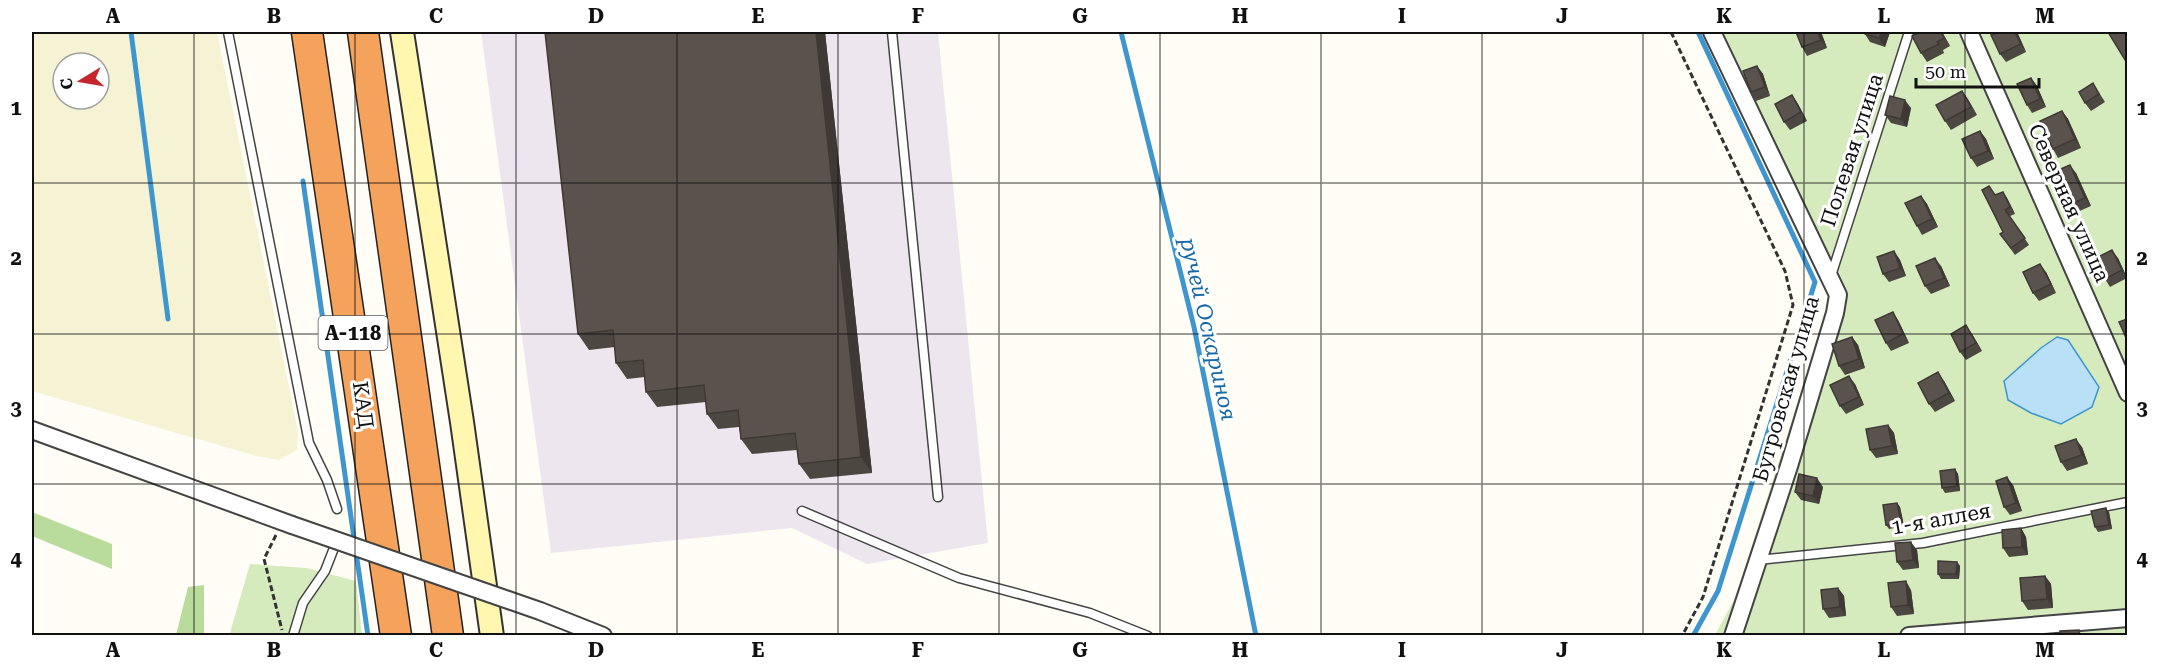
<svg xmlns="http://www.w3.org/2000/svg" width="2159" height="667" font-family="'Roboto Serif',serif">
  <rect width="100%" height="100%" fill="#fffdf5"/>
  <polygon fill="#eee6ef" points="481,32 938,32 988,543 867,564 792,528 551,553"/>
  <path fill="#f6f3d4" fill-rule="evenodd" d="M32 32H217L298 432 297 450 279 460 256 456 32 391ZM63 63H99V99H63Z"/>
  <g fill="#d5ebbd">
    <polygon points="1705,32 2127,32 2127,635 1715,635 1735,598 1832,296"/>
    <polygon points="250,564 306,568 356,581 362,635 229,636"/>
  </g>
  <g fill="#b9dc9c">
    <polygon points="32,512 112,544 112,569 32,536"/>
    <polygon points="204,585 204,635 176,635 188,587"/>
  </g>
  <polygon fill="#b9e0f7" stroke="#3f96cf" stroke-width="1.5" points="2057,337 2068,340 2099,387 2092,407 2061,424 2031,413 2008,400 2004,381 2041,348"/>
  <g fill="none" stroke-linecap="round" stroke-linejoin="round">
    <g stroke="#3f96cf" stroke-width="5">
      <polyline points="131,32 168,319"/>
      <polyline points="1121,32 1194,327 1256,636"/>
      <polyline points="303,181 368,636"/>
      <polyline points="1693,636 1718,591 1815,282 1698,32"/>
    </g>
    <defs>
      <g id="lane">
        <polyline points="228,32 309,443 327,480 337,509"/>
        <polyline points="892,32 938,497"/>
        <polyline points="1831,276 1909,32"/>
        <polyline points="802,511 959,578 1090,613 1148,636"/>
        <polyline points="1758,560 1923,543 2128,502"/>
        <polyline points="293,636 303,603 325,571 334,548"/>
      </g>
      <g id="street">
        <polyline points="1712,32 1838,295 1835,313 1789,466 1733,636"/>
        <polyline points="1969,32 2128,393"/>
        <polyline points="32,430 292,525"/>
        <polyline points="540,611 603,636"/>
        <polyline points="1909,636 2128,618"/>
      </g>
      <polyline id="secondary" points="402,32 462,422 492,636"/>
      <g id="highway">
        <polyline points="307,32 396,636"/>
        <polyline points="363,32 448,636"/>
      </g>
    </defs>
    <use href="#lane" stroke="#444" stroke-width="11"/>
    <use href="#street" stroke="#444" stroke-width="20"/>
    <use href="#secondary" stroke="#333" stroke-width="26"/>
    <use href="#highway" stroke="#222" stroke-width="33"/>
    <g stroke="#333" stroke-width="3" stroke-dasharray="6 3" stroke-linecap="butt">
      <polyline points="1671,32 1785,271 1793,305 1703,597 1682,636"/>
      <polyline points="276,535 264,559 282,630"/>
    </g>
    <use href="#lane" stroke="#fff" stroke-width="8"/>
    <use href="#street" stroke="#fff" stroke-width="16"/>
    <use href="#secondary" stroke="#fff6b0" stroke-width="22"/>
    <use href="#highway" stroke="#f5a25d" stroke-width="30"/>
    <defs>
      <polyline id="street-bridge" points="292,525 540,611"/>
    </defs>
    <use href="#street-bridge" stroke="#444" stroke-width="20" stroke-linecap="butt"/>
    <use href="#street-bridge" stroke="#fff" stroke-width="16"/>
  </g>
  <g fill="#4d4742">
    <polygon points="545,32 825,32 872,473 810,479 799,464 797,450 752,454 741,439 739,427 718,429 707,414 706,402 657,407 646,392 645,377 627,379 616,363 615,347 589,350 578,334"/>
    <polygon points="1796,32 1821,32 1827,48 1807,56 1802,47"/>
    <polygon points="1865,32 1890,32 1885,47 1870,42 1865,34"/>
    <polygon points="1942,32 1950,46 1943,50 1944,53 1927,62 1921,53"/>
    <polygon points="2018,34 2026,52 2006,62 2000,54"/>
    <polygon points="1757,66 1763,74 1770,96 1756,101 1751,92"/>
    <polygon points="2031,78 2037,86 2046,107 2032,113 2027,105"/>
    <polygon points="2093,83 2105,102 2091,111 2085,103"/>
    <polygon points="1962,91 1977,115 1951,130 1945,121"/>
    <polygon points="1792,95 1798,104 1807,121 1790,130 1784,122"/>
    <polygon points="1911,108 1907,127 1891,123 1885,115"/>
    <polygon points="2062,111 2068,119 2081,148 2058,158 2053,149"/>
    <polygon points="1980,131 1986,139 1994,159 1977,167 1971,158"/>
    <polygon points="2076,173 2091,206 2075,213 2069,205"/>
    <polygon points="2003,192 2007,198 2015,214 2010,216 2029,245 2015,255 2000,234 2003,232 1995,195"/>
    <polygon points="1921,196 1927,204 1938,227 1922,235 1917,226"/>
    <polygon points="1894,251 1900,260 1906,276 1889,282 1883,274"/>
    <polygon points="2118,258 2127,278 2110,287 2105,279"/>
    <polygon points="1941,266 1950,286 1931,294 1925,286"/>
    <polygon points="2046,272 2056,293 2039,301 2033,293"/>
    <polygon points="1898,320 1909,343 1891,351 1886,343"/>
    <polygon points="1972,334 1982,351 1966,360 1960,352"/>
    <polygon points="1852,337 1858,345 1865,368 1845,375 1839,366"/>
    <polygon points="1944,381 1955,401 1935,412 1929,404"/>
    <polygon points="1855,384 1864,405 1846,414 1840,406"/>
    <polygon points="1888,425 1894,433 1898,454 1876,458 1870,450"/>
    <polygon points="2082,447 2088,464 2067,471 2061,462"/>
    <polygon points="1955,469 1958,474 1960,491 1945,493 1942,488"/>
    <polygon points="2013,485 2022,511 2010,515 2004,507"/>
    <polygon points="1823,487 1819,504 1801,500 1795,492"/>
    <polygon points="1897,503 1900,507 1904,526 1889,529 1886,525"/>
    <polygon points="2109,512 2112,529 2098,532 2095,527"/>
    <polygon points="2021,528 2026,537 2028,555 2009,557 2003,548"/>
    <polygon points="1917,550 1919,568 1903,570 1897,562"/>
    <polygon points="1957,562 1960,566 1959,579 1941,579 1938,574"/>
    <polygon points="2045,576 2051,584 2053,608 2028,610 2022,601"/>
    <polygon points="1838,588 1844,596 1846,616 1829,618 1823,609"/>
    <polygon points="1911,590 1914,614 1897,616 1891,607"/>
  </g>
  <g fill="#3f3936">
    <polygon points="816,32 825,32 872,473 861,457"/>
    <polygon points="1818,32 1821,32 1827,48 1821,40"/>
    <polygon points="1882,32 1890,32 1885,47 1879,38"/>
    <polygon points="1941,32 1942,32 1950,46 1944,38"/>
    <polygon points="2015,32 2016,32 2018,34 2026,52 2021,44"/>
    <polygon points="1757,66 1763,74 1770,96 1765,87"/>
    <polygon points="2031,78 2037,86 2046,107 2040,99"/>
    <polygon points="1962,91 1968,99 1977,115 1971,107"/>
    <polygon points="1792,95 1798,104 1807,121 1801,112"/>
    <polygon points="1905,100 1911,108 1907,127 1901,119"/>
    <polygon points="2062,111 2068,119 2081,148 2075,139"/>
    <polygon points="1980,131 1986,139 1994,159 1988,151"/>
    <polygon points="2070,165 2076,173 2091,206 2085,198"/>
    <polygon points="2003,192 2007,198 2015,214 2010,207"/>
    <polygon points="1921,196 1927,204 1938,227 1932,219"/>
    <polygon points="2112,250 2118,258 2127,278 2122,270"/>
    <polygon points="1894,251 1900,260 1906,276 1900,268"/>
    <polygon points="1935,258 1941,266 1950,286 1944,278"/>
    <polygon points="2040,264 2046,272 2056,293 2051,284"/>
    <polygon points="1893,312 1898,320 1909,343 1903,334"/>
    <polygon points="1966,325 1972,334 1982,351 1976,343"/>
    <polygon points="1852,337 1858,345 1865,368 1859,359"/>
    <polygon points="1938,372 1944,381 1955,401 1949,393"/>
    <polygon points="1849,376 1855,384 1864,405 1859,397"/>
    <polygon points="1888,425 1894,433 1898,454 1892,446"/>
    <polygon points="2076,439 2082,447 2088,464 2082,455"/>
    <polygon points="1955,469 1958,474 1960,491 1957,486"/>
    <polygon points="2007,477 2013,485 2022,511 2016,503"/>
    <polygon points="1817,478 1823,487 1819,504 1813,496"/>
    <polygon points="1897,503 1900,507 1904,526 1901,522"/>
    <polygon points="2106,508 2109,512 2112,529 2109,525"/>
    <polygon points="2021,528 2026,537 2028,555 2022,547"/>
    <polygon points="1911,542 1917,550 1919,568 1913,560"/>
    <polygon points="1957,562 1960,566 1959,579 1956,574"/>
    <polygon points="2045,576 2051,584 2053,608 2047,599"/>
    <polygon points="1906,581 1911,590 1914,614 1908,605"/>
    <polygon points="1838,588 1844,596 1846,616 1840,607"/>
  </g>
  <g fill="#5a524d" stroke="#3f3936" stroke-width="1.5">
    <polygon points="545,32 816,32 861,457 799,464 795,433 741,439 738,410 707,414 704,385 646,392 643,360 616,363 613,330 578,334"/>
    <polygon points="1796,32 1818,32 1821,40 1802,47"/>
    <polygon points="1865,32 1882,32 1879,38 1865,34"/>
    <polygon points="1920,32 1941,32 1944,38 1937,42 1939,44 1921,53 1912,36"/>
    <polygon points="1999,32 2015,32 2021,44 2000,54 1991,35"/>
    <polygon points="2108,32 2127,32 2127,63"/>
    <polygon points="1757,66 1765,87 1751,92 1743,71"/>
    <polygon points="2031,78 2040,99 2027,105 2017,84"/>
    <polygon points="2093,83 2099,94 2085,103 2079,92"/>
    <polygon points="1962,91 1971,107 1945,121 1936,105"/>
    <polygon points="1792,95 1801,112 1784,122 1775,104"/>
    <polygon points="1890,96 1905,100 1901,119 1885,115"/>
    <polygon points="2062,111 2075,139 2053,149 2040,121"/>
    <polygon points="1980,131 1988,151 1971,158 1962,139"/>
    <polygon points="2070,165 2085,198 2069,205 2054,172"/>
    <polygon points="1989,186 1995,195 2003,192 2010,207 2005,210 2025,238 2011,248 2000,234 2003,232 1982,190"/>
    <polygon points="1921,196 1932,219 1917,226 1905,203"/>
    <polygon points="2112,250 2122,270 2105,279 2094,259"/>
    <polygon points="1894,251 1900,268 1883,274 1877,257"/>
    <polygon points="1935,258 1944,278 1925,286 1916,266"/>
    <polygon points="2040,264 2051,284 2033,293 2023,272"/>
    <polygon points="1893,312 1903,334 1886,343 1875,320"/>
    <polygon points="2127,319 2127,340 2119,322"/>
    <polygon points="1966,325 1976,343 1960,352 1951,334"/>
    <polygon points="1852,337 1859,359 1839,366 1832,344"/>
    <polygon points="1938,372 1949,393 1929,404 1918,383"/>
    <polygon points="1849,376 1859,397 1840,406 1830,385"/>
    <polygon points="1888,425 1892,446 1870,450 1866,429"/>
    <polygon points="2076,439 2082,455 2061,462 2055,446"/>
    <polygon points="1955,469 1957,486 1942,488 1940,471"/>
    <polygon points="1799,474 1817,478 1813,496 1795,492"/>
    <polygon points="2007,477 2016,503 2004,507 1996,481"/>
    <polygon points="1897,503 1901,522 1886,525 1883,505"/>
    <polygon points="2106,508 2109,525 2095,527 2091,511"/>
    <polygon points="2021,528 2022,547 2003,548 2002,530"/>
    <polygon points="1911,542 1913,560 1897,562 1895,543"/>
    <polygon points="1938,561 1957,562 1956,574 1938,574"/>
    <polygon points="2045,576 2047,599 2022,601 2020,578"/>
    <polygon points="1906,581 1908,605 1891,607 1888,583"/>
    <polygon points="1838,588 1840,607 1823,609 1821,590"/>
    <polygon points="2079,630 2080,636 2060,636 2060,631"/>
  </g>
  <path fill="none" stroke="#111" stroke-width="1.5" stroke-opacity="0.55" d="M194 32V636M355 32V636M516 32V636M677 32V636M838 32V636M999 32V636M1160 32V636M1321 32V636M1482 32V636M1643 32V636M1804 32V636M1965 32V636M32 183H2128M32 334H2128M32 484H2128"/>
  <g text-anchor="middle" stroke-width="6" stroke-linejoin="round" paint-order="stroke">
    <rect fill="#fff" stroke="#585858" stroke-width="1.5" x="318.5" y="316" width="69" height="34" rx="4.5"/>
    <g font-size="20" font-weight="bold" fill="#111">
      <text x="353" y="340">А-118</text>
    </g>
    <g font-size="21" fill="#111" stroke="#fff">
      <text transform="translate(1852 150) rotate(-72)" y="7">Полевая улица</text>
      <text transform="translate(2069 203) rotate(66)" y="7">Северная улица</text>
      <text transform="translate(1786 389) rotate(-74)" y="7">Бугровская улица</text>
      <text transform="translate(363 405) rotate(82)" y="7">КАД</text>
      <text transform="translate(1941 519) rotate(-10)" y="7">1-я аллея</text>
    </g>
    <g font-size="22" font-style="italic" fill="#1768a6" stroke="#fff">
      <text transform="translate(1209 329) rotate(77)" y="8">ручей Оскариноя</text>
    </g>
  </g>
  <rect width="2159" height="667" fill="none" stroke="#ffffff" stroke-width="66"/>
  <g transform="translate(81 81) rotate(259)"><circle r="28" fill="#ffffff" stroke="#a0a0a0" stroke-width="1.5"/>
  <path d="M0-4.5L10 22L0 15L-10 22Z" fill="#c4262e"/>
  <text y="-9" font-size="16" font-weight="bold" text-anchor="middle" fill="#111111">С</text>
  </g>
  <path d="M1916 78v9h123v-9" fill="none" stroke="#111111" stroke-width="3"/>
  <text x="1925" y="78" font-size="18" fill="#111111" stroke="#ffffff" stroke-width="4.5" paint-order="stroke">50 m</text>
  <rect x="33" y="33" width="2093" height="601" fill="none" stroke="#111" stroke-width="2"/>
  <g font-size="20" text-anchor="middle" font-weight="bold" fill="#111">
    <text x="113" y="23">A</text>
    <text x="274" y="23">B</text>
    <text x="436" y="23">C</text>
    <text x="596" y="23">D</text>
    <text x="758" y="23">E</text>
    <text x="918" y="23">F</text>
    <text x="1080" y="23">G</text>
    <text x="1240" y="23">H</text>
    <text x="1402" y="23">I</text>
    <text x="1562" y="23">J</text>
    <text x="1724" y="23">K</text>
    <text x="1884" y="23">L</text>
    <text x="2045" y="23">M</text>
    <text x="16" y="115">1</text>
    <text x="2142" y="115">1</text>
    <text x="16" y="265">2</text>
    <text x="2142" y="265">2</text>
    <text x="16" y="415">3</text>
    <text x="2142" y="415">3</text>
    <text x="16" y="566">4</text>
    <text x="2142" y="566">4</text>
    <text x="113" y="657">A</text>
    <text x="274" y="657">B</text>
    <text x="436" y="657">C</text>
    <text x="596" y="657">D</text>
    <text x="758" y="657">E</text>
    <text x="918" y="657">F</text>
    <text x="1080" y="657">G</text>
    <text x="1240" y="657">H</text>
    <text x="1402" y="657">I</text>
    <text x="1562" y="657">J</text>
    <text x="1724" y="657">K</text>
    <text x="1884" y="657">L</text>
    <text x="2045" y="657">M</text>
  </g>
</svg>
